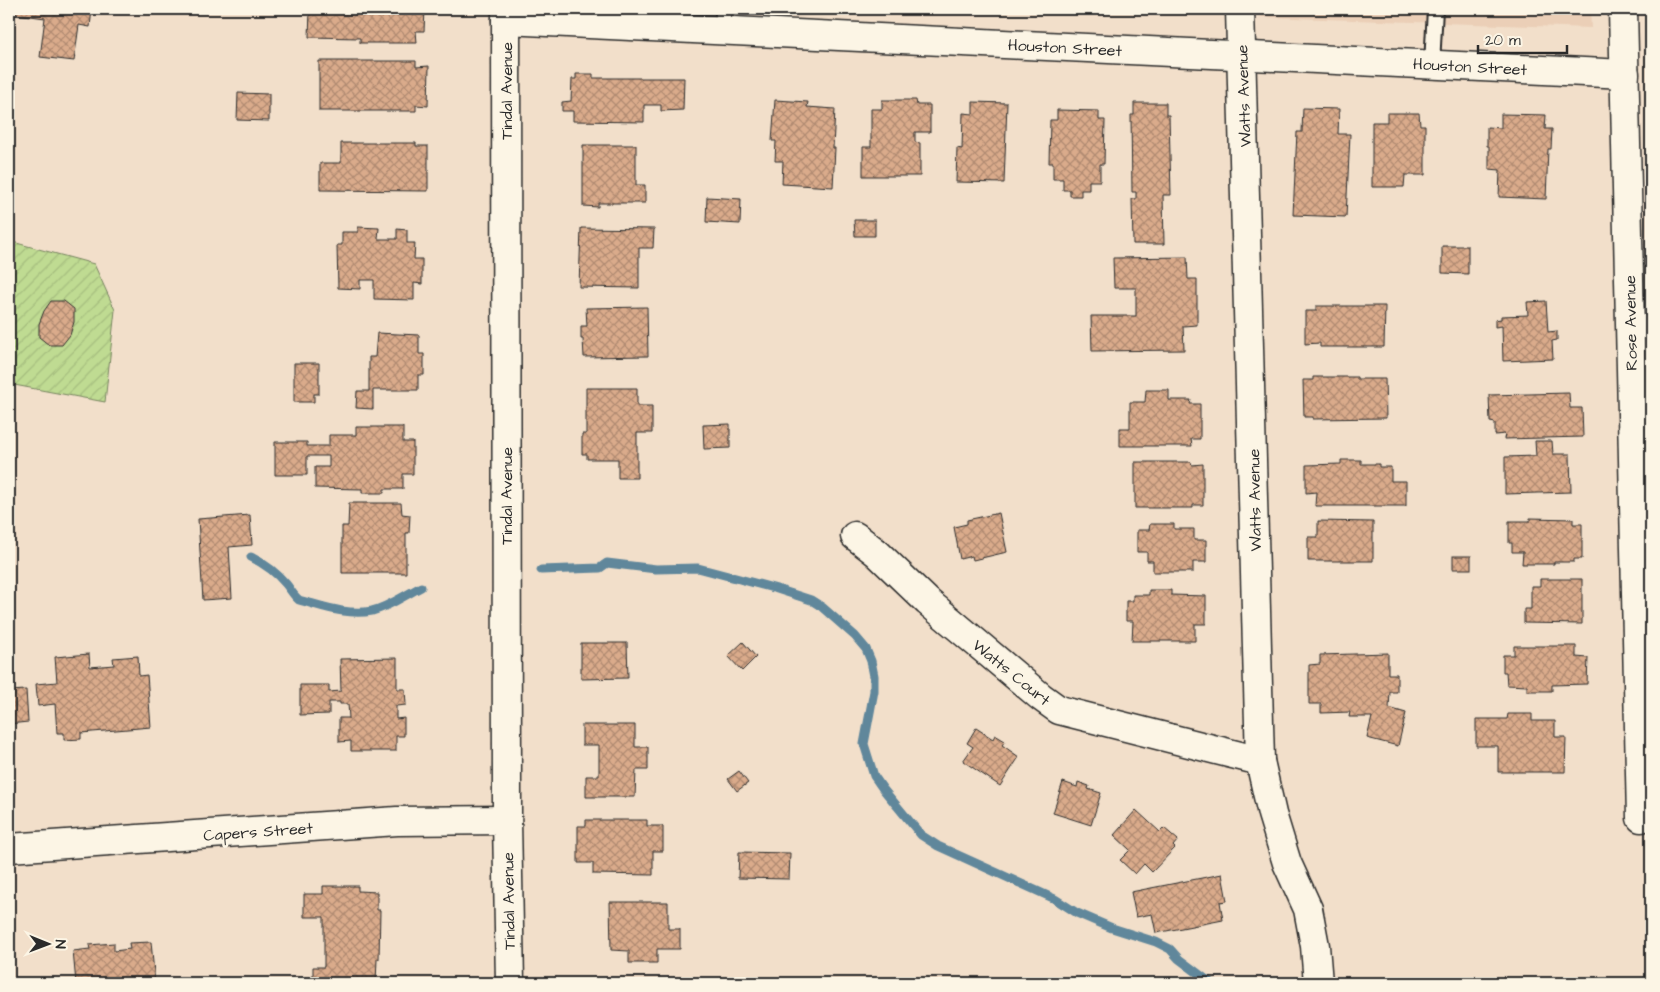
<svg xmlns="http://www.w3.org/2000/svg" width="1660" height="992" font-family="'Architects Daughter',sans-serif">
  <defs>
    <pattern id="garden-furrows" width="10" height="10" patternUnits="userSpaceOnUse" patternTransform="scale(1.25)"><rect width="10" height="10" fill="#bfdb92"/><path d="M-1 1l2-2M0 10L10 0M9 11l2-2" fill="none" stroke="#a4bc7e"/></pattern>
    <pattern id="building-cross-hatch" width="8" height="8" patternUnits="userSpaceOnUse" patternTransform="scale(1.25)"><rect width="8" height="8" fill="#daab8b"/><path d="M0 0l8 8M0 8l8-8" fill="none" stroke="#b18b72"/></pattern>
  </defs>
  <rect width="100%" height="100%" fill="#f2dfca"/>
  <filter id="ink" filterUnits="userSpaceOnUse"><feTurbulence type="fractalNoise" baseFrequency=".02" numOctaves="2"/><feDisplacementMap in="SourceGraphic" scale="10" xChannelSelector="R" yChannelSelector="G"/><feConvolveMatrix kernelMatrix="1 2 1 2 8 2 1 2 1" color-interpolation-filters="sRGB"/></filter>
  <g filter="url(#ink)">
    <polygon fill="#ebcfb7" points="1261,9 1590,9 1591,28 1261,17"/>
    <polygon fill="url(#garden-furrows)" stroke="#75835e" points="9,241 94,264 115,310 105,402 9,384"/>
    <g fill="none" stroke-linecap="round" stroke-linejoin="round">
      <g stroke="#61879b" stroke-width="9">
        <path d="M251 557C265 564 276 572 286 584 291 590 293 595 299 600 322 606 347 616 372 611 389 607 405 595 421 587"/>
        <polyline points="541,570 600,568 607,563 656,569 698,568 777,589 811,600 822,607 855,636 866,649 871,661 874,676 874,691 864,744 874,776 883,789 921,835 938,846 1055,899 1077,913 1112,928 1156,942 1170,949 1179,959 1211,983"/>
      </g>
    </g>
    <g fill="url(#building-cross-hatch)" stroke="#2b2b2b">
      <polygon points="9,9 92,9 90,27 79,25 74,61 40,57 45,18 9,13"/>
      <polygon points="316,9 425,9 424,31 416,31 417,43 360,43 360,38 309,37 310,11 316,11"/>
      <polygon points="319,61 416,61 416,67 429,66 428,106 416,105 416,111 319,111"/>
      <polygon points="576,74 593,74 593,78 684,78 683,110 661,111 661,105 644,105 644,122 573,121 573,111 562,111 562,102 571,101 572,79 576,79"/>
      <polygon points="238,93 269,94 269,121 237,120"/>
      <polygon points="775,100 808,102 807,107 835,109 833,148 835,148 833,187 782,184 783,161 775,161 776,141 772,141"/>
      <polygon points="882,100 916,100 917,105 930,105 930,132 915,132 915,142 920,143 920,176 863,176 863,147 871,147 871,109 882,109"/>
      <polygon points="973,102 1007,103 1004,183 956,182 957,148 962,149 963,113 973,114"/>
      <polygon points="1134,103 1166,103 1166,115 1169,115 1171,195 1163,195 1164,244 1133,244 1132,199 1136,199 1136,192 1132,192 1131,115 1134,115"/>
      <polygon points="1303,108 1339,109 1338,134 1350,134 1346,217 1293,215 1297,132 1302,132"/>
      <polygon points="1057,110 1099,111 1099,120 1105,120 1104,164 1100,164 1100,181 1089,181 1089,190 1081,190 1081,196 1070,196 1070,190 1063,190 1063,179 1053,179 1053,163 1049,163 1050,120 1057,120"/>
      <polygon points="1387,113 1419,113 1420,125 1425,125 1425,175 1405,175 1404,187 1372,187 1372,122 1387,122"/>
      <polygon points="1501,114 1546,115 1545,129 1552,129 1551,149 1548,149 1546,199 1499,197 1500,170 1489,169 1489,146 1487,146 1487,127 1501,128"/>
      <polygon points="341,143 416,143 416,146 428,146 428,191 320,190 320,163 341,163"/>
      <polygon points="583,145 636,145 636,185 645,185 645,203 598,203 598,207 583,206"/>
      <polygon points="707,197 741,199 740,224 706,222"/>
      <polygon points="854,220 875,220 875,236 855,236"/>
      <polygon points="358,227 379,228 378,239 397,239 397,229 407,230 407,243 415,243 414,259 422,259 422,284 414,283 414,300 374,299 374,280 360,280 360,289 338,288 337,245 342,245 342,232 358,232"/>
      <polygon points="581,228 654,229 653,248 639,248 639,288 579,287"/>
      <polygon points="1442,246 1468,246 1468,274 1442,273"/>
      <polygon points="1187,257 1188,279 1197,279 1197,325 1183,326 1184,350 1092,351 1091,316 1136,316 1136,288 1114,288 1113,258"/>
      <polygon points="51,301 64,301 74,309 74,322 70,335 62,345 49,345 39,337 39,324 44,311"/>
      <polygon points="1546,301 1548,332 1557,331 1557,340 1552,341 1553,359 1503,361 1502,326 1495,327 1495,320 1501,319 1501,316 1528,315 1527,302"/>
      <polygon points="1316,306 1385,306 1384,347 1320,347 1320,343 1305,344 1305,311 1316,311"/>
      <polygon points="647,307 648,356 584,357 583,339 581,339 581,326 587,326 586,308"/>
      <polygon points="377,333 419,335 419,354 424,354 424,375 418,375 418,390 373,390 373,409 356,408 357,391 369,391 369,357 375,357"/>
      <polygon points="294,363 319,363 319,394 314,394 314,402 294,402"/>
      <polygon points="1313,377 1357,377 1357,379 1385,379 1386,418 1313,419 1313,417 1304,417 1303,380 1313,380"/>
      <polygon points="586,388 637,388 637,406 652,406 652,433 637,433 637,478 618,478 618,459 587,459 587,454 582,454 582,434 586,434"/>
      <polygon points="1146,390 1169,390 1169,400 1191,400 1190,404 1200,404 1200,439 1191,439 1192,446 1120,446 1120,428 1130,428 1130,402 1145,402"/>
      <polygon points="1569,393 1570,408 1582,408 1583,437 1504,439 1505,434 1495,435 1495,423 1490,422 1489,395"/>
      <polygon points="730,424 730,448 704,449 703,425"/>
      <polygon points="356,427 403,427 403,442 413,442 413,474 403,474 403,489 384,489 384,493 362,493 362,489 315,488 315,467 329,467 329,456 307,456 307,475 275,475 275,442 307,442 307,446 329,446 329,435 356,435"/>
      <polygon points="1535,441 1552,441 1553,454 1570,454 1571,492 1505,494 1505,457 1536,456"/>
      <polygon points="1341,460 1361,460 1361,464 1379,464 1379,467 1391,467 1391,481 1406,481 1406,506 1315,506 1316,492 1306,493 1306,465 1341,464"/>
      <polygon points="1135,462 1191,462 1192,465 1203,464 1203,505 1193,505 1193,508 1135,508"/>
      <polygon points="349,503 401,503 402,514 410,515 409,533 406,533 406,573 342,573 342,526 348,526"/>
      <polygon points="999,513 1007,552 973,560 972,556 960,559 954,527 967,524 967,520"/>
      <polygon points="250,515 252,545 229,547 232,598 203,600 198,519"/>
      <polygon points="1530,518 1573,519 1573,524 1582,524 1582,559 1574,559 1574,562 1554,562 1554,564 1522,564 1523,552 1512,552 1512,543 1509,543 1509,521 1530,521"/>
      <polygon points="1318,521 1373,522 1373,561 1308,561 1308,537 1318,537"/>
      <polygon points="1150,524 1174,524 1174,529 1194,529 1194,540 1206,540 1206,562 1193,562 1193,572 1153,572 1153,561 1147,561 1147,552 1137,552 1137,530 1149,530"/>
      <rect x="1453" y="556" width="18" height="13"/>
      <polygon points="1540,579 1582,579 1582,624 1524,623 1524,609 1531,609 1531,586 1540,586"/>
      <polygon points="1149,590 1171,590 1171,595 1206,596 1206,624 1195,624 1195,641 1132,641 1133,621 1126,621 1126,601 1133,601 1133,595 1149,595"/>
      <polygon points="743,642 756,657 742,671 728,656"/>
      <polygon points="581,643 627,643 628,678 581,679"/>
      <polygon points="1514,646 1576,646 1576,657 1588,658 1587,684 1552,685 1552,691 1527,691 1527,686 1507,685 1506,672 1503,672 1503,655 1514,655"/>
      <polygon points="1388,653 1388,674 1397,674 1397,692 1390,692 1389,708 1406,713 1398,746 1367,738 1372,717 1349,717 1350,712 1321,713 1321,704 1309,704 1309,665 1320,664 1320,655"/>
      <polygon points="89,654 90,667 114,665 113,658 138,656 139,676 147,675 151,727 81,733 81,739 64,740 64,733 57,733 55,704 38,706 36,684 57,682 55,657"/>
      <polygon points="397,658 397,689 405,689 406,705 396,706 396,719 404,718 404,736 396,736 396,751 351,751 351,741 339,742 339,718 349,718 348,704 340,704 340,702 329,702 329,714 300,715 300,685 329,685 329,692 341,691 340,659"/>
      <polygon points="26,690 28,722 9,724 9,691"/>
      <polygon points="1508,714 1532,714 1532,721 1555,721 1555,737 1566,737 1565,772 1498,772 1498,746 1476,746 1476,719 1507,719"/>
      <polygon points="582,725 635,725 635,747 648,747 648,770 636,770 635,797 586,797 586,776 599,776 599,745 582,745"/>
      <polygon points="976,728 993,739 995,735 1005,741 1002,745 1019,757 1000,786 963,761 973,747 967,743"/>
      <polygon points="739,771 748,783 737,791 728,779"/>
      <polygon points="1063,782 1077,787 1078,782 1089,786 1088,789 1101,793 1091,825 1053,813"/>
      <polygon points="1136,810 1160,832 1164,828 1178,840 1173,846 1175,848 1152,872 1144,864 1135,874 1120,860 1130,850 1114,835"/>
      <polygon points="586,820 647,820 647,826 663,826 663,851 653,851 653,875 593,874 593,863 578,863 578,826 586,826"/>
      <polygon points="739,852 790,853 789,879 738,878"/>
      <polygon points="1222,874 1227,901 1220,902 1223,920 1156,933 1152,914 1136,917 1131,892"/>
      <polygon points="323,886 358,886 358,891 377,892 377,910 380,910 379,959 377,959 376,983 313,983 313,967 324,967 324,917 304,917 304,894 323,894"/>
      <polygon points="610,902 668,902 668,929 680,929 680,949 657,949 657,963 629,963 629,951 611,950"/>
      <polygon points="151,942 155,983 76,983 73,951 90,949 89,945 114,943 114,951 130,949 129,943"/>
    </g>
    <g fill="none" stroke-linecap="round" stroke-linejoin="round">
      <defs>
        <g id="lane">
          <polyline points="723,30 723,9"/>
          <polyline points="1432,64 1435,9"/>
        </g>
        <g id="street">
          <polyline points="506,9 507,820 510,983"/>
          <polyline points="1240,9 1260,761 1272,814 1287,863 1308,909 1315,946 1318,983"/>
          <polyline points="1623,9 1641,818"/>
          <polyline points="506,20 1625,74"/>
          <polyline points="855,536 877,553 928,602 1041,697 1059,710 1260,761"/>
          <polyline points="9,848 397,821 507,820"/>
        </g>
      </defs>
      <use href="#lane" stroke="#2b2b2b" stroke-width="18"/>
      <use href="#street" stroke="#2b2b2b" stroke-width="31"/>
      <use href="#lane" stroke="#fcf5e5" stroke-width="14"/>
      <use href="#street" stroke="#fcf5e5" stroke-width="28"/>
    </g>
  </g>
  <g text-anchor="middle" stroke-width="5" stroke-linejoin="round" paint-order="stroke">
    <g font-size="16" fill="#2b2b2b" stroke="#fcf5e5">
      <text transform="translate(1065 47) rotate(3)" y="6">Houston Street</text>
      <text transform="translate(1470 66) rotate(3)" y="6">Houston Street</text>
      <text transform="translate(506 91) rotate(-90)" y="6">Tindal Avenue</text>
      <text transform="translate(1243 96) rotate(-92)" y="6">Watts Avenue</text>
      <text transform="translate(1630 323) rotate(-91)" y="6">Rose Avenue</text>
      <text transform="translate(506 496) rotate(-90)" y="6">Tindal Avenue</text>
      <text transform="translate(1254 500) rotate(-91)" y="6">Watts Avenue</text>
      <text transform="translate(1012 672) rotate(39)" y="6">Watts Court</text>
      <text transform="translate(258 831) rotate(-4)" y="6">Capers Street</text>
      <text transform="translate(508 901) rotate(-91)" y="6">Tindal Avenue</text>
    </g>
  </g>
  <rect width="1660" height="992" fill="none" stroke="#fcf5e5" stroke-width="30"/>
  <rect x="15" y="15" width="1630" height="962" fill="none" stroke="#2b2b2b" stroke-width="2" filter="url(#ink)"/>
  <g transform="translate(48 944) rotate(91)" stroke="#fcf5e5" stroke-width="4" paint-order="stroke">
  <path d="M0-4L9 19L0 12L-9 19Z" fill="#2b2b2b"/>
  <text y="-8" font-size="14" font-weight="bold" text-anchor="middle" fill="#2b2b2b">N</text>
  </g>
  <path d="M1478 45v8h89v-8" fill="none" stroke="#2b2b2b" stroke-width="2.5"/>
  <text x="1485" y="45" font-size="15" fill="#2b2b2b" stroke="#fcf5e5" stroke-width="4" paint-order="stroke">20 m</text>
</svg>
